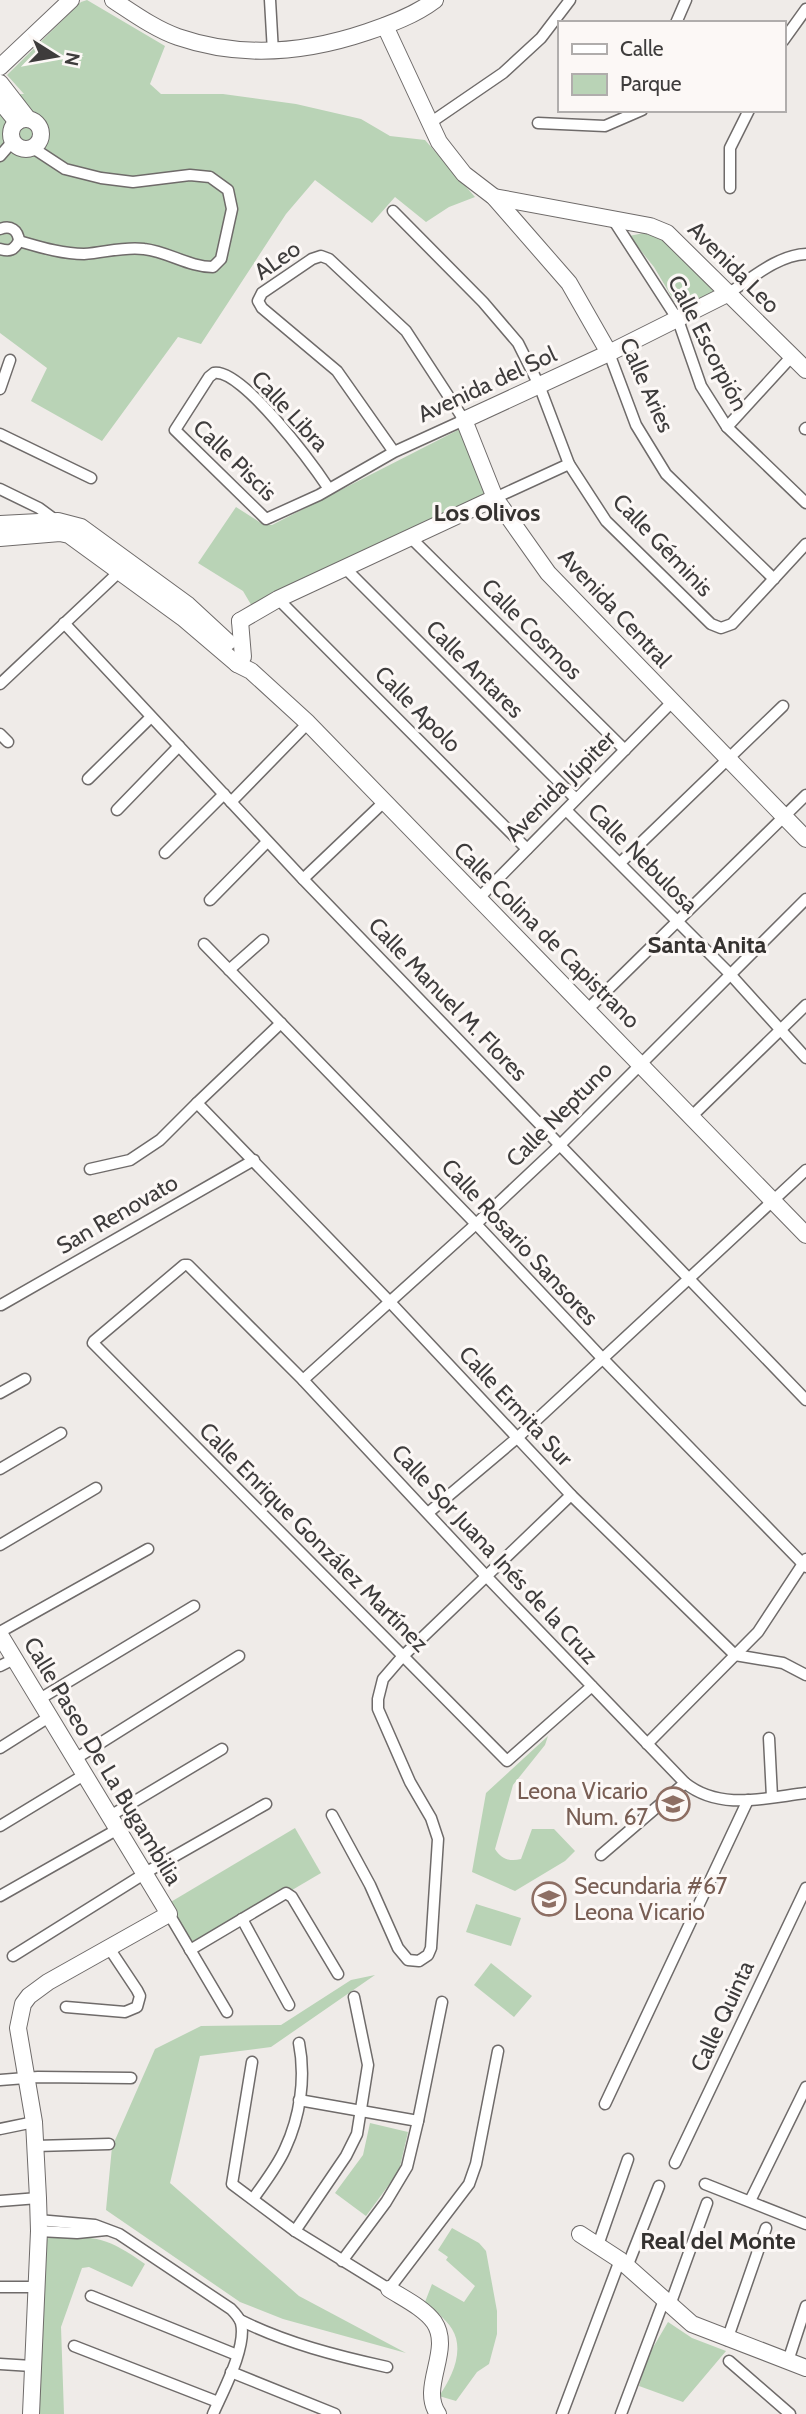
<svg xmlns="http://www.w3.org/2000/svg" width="806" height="2414" font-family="Cabin,sans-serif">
  <rect width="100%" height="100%" fill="#efebe8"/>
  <g fill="#b9d3b6">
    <polygon points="87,0 165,46 150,84 161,94 223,94 296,104 361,119 390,136 425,140 475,197 449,207 426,222 395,197 372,223 315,180 286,214 201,344 178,337 102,441 31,401 47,368 0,333 0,95 24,94 7,75 81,2"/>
    <polygon points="654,231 724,291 680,311 654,267 629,236"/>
    <polygon points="460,429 488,496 253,608 243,591 198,563 236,507 264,525 272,525"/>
    <path d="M548 1736 545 1745 513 1785 495 1849C501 1859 510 1862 521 1859L532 1829H554L575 1851 565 1861 515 1891 472 1872 486 1793Z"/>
    <polygon points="295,1828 321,1873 190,1950 164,1906"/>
    <polygon points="476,1904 521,1918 511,1946 466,1932"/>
    <polygon points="491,1963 532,1996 514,2017 474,1985"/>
    <polygon points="375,1975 271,2047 200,2056 170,2183 299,2296 406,2353 283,2319 240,2302 106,2210 112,2147 155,2049 201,2026 281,2025 351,1980"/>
    <polygon points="370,2123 408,2132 399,2171 366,2216 335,2193 363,2155"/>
    <path d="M452 2228 479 2243 486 2251 497 2311V2334L489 2364 477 2372 456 2401 439 2396C452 2378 465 2350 452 2329 446 2319 434 2310 425 2302L432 2284 464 2302 475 2286 446 2260 448 2257 438 2250Z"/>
    <path d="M53 2236C98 2237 107 2237 145 2264L132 2287 89 2267 82 2268 61 2327 64 2414H35L46 2241 48 2238Z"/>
    <polygon points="668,2322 692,2338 726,2351 683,2402 639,2386 648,2356"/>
  </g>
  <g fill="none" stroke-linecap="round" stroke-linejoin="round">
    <defs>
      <g id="street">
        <polyline points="270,0 273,52"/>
        <polyline points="676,23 686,0"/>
        <polyline points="783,41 806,9"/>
        <polyline points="430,123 503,73 541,38 570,0"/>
        <polyline points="538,123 605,126 642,110"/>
        <polyline points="0,156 13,141"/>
        <polyline points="730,188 730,148 749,110"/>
        <polyline points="393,211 483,302 518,343 539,385 569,464 606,521 711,624 721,628 732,624 806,544"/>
        <polyline points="614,221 678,320 701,386 727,427 806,503"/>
        <path d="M0 229C11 225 18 230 19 241"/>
        <path d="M19 241C40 247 62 254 84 254 104 253 124 246 144 249 169 252 189 267 213 267L221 259 232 209 228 190 210 177 190 175 133 182 101 178 65 169 33 148"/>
        <path d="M0 249C10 252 14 250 19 241"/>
        <path d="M729 293C752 278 778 255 806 254"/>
        <polyline points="609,353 636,425 666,474 774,579"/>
        <polyline points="0,389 10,360"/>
        <polyline points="727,427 792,356"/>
        <polyline points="805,429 806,428"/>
        <polyline points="0,434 91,478"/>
        <polyline points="0,489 39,508 58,522"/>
        <path d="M329 489C313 465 242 368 214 373L209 377 175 430 266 519 319 495 394 452 464 420 406 331 329 259 321 256 312 259 262 293 258 301 262 308 337 371 394 452"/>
        <polyline points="495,498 569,464"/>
        <polyline points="411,538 625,750"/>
        <polyline points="345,568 576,799"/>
        <polyline points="278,599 527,849"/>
        <polyline points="64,623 303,879 806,1400"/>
        <polyline points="0,684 119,572"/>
        <polyline points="0,734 8,742"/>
        <polyline points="88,779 151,717"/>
        <polyline points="231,802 308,723"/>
        <polyline points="117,810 179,746"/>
        <polyline points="566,810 730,974 806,1058"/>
        <polyline points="165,853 224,794"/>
        <polyline points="620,863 783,706"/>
        <polyline points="303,879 385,801"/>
        <polyline points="478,899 672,702"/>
        <polyline points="210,900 267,842"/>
        <polyline points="204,944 476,1224 603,1359 806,1567"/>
        <polyline points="229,970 263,940"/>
        <polyline points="588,1009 806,795"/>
        <polyline points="281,1023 197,1103 389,1301 571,1495 735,1655 783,1663 806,1675"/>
        <polyline points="692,1116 806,1005"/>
        <polyline points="90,1169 130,1160 160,1140 197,1103"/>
        <polyline points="1,1305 254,1160"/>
        <polyline points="303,1380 476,1224 560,1145 806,899"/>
        <polyline points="0,1393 25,1379"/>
        <polyline points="0,1469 61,1433"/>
        <polyline points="428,1513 517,1438 806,1170"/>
        <polyline points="0,1545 96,1488"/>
        <polyline points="0,1632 148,1549"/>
        <polyline points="0,1666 14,1659"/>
        <path d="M592 1686 507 1761 93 1343 94 1341 184 1265H188L303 1380 487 1577 685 1783C720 1811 765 1798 806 1793"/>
        <polyline points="38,1700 194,1606"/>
        <polyline points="769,1738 772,1797"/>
        <polyline points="647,1744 758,1632 806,1559"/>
        <polyline points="0,1748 49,1717"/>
        <polyline points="75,1759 239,1656"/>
        <polyline points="332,1815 370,1885 398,1948 408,1960 419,1961 428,1955 431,1948 438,1839 431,1818 410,1782 378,1709 378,1699 383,1679 402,1657 571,1495"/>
        <polyline points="110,1816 222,1749"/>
        <polyline points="0,1826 84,1775"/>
        <polyline points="601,1855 685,1783"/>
        <polyline points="0,1896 118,1829"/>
        <polyline points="169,1914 227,2012"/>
        <polyline points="242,1919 289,2005"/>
        <polyline points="190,1950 286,1893 292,1897 338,1974"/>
        <polyline points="13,1956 152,1869 266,1804"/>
        <polyline points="66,2007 125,2012 137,2007 140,1996 137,1990 109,1948"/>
        <polyline points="252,2062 232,2184 295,2231 389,2289 469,2184 476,2164 498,2051"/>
        <polyline points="0,2080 38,2077 131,2078"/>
        <polyline points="299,2100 418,2121"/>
        <polyline points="605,2104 748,1800"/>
        <polyline points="0,2129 34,2122"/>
        <polyline points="35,2146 109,2144"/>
        <polyline points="675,2163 806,1888"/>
        <polyline points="705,2184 806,2224"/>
        <path d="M253 2199C264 2183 277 2167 285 2149 300 2117 306 2078 299 2043"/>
        <polyline points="0,2201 38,2198"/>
        <polyline points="750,2201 806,2087"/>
        <path d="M38 2220 95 2225 119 2234 231 2309C235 2313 239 2317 241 2323 247 2347 223 2391 213 2414"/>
        <polyline points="39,2231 77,2233 106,2230"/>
        <polyline points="295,2231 346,2156 357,2134 368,2065 354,1997"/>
        <polyline points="598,2245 628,2159"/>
        <polyline points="342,2261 386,2202 407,2167 418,2121 442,2002"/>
        <polyline points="627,2267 659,2186"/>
        <polyline points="0,2287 36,2287"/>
        <polyline points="91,2296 237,2355"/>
        <polyline points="670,2305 707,2203"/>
        <path d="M240 2320C286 2343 337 2356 387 2367"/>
        <polyline points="727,2340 766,2228"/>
        <polyline points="74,2346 218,2402"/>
        <polyline points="729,2361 790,2414"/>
        <polyline points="788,2361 806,2306"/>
        <polyline points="0,2364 32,2366"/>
        <polyline points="231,2372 335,2414"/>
        <polyline points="562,2414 620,2260"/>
        <polyline points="621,2414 664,2300"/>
      </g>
      <g id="secondary">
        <path d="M113 0C133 13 155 29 178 37 242 59 305 53 367 32 391 24 415 15 435 0"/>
        <polyline points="385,26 439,142 464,174 494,197 569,283 609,353"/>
        <polyline points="0,67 71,0"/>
        <polyline points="0,83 28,119"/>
        <polyline points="0,101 17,122"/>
        <circle cx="26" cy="134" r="15"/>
        <polyline points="494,197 650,226 667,233 806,370"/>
        <polyline points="729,293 609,353 464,420 495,498 548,573 806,839"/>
        <polyline points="0,524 58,521 81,527 188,605 228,642"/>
        <polyline points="0,538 60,533 69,535 183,618 237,664 251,671 308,723 806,1235"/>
        <polyline points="240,621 278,599 495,498"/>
        <polyline points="237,664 243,657 240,621"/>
        <polyline points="0,1635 169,1914 48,1982 29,1996 23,2004 18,2028 34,2122 38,2198 39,2231 31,2414"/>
        <polyline points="580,2234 620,2260 692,2324 806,2368"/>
        <path d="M389 2289C403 2298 424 2308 434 2322 453 2350 419 2387 438 2414"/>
      </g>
    </defs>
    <use href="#street" stroke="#6f6b6a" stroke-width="13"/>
    <use href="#secondary" stroke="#6f6b6a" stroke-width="18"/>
    <use href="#street" stroke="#fff" stroke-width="10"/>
    <use href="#secondary" stroke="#fff" stroke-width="16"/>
  </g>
  <defs>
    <symbol id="school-ring" viewBox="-11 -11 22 22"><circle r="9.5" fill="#fcf8f6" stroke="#8d6e63" stroke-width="1.5"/><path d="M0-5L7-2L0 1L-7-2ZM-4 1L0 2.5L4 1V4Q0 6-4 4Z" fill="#8d6e63"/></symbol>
  </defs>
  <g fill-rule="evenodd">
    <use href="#school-ring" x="654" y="1785" width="38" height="38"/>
    <use href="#school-ring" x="530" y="1880" width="38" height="38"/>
  </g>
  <g text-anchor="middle" stroke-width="6" stroke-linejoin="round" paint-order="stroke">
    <g font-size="23" fill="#3e3c3c" stroke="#fcf8f6">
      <text transform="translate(277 260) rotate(-35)" y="8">ALeo</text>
      <text transform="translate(734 267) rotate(45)" y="8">Avenida Leo</text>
      <text transform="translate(708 343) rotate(63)" y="8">Calle Escorpión</text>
      <text transform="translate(487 384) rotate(-25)" y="8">Avenida del Sol</text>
      <text transform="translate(647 385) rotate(66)" y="8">Calle Aries</text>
      <text transform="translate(290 411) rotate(47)" y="8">Calle Libra</text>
      <text transform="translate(235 460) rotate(44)" y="8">Calle Piscis</text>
      <text transform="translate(663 545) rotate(46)" y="8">Calle Géminis</text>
      <text transform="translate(615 608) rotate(47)" y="8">Avenida Central</text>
      <text transform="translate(532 629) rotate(45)" y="8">Calle Cosmos</text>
      <text transform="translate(475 669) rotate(45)" y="8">Calle Antares</text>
      <text transform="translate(418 709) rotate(45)" y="8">Calle Apolo</text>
      <text transform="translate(560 786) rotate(-45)" y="8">Avenida Júpiter</text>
      <text transform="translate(643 858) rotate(45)" y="8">Calle Nebulosa</text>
      <text transform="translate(547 935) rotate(45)" y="8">Calle Colina de Capistrano</text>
      <text transform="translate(448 999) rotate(46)" y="8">Calle Manuel M. Flores</text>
      <text transform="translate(559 1114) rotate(-45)" y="8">Calle Neptuno</text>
      <text transform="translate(117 1214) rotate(-30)" y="8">San Renovato</text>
      <text transform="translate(520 1242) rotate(47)" y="8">Calle Rosario Sansores</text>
      <text transform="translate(516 1406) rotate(47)" y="8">Calle Ermita Sur</text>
      <text transform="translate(314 1537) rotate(45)" y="8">Calle Enrique González Martínez</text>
      <text transform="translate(495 1554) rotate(47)" y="8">Calle Sor Juana Inés de la Cruz</text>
      <text transform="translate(103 1761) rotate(59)" y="8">Calle Paseo De La Bugambilia</text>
      <text transform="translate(722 2016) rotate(-65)" y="8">Calle Quinta</text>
    </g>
    <g font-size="23" fill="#785e54" stroke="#fcf8f6" text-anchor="end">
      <text x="648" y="1799">Leona Vicario<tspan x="648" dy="26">Num. 67</tspan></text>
      <text x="574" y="1894" text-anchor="start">Secundaria #67<tspan x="574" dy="26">Leona Vicario</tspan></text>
    </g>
    <g font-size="24" font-weight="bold" fill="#353230" stroke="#fcf8f6">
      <text x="487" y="521">Los Olivos</text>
      <text x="707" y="953">Santa Anita</text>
      <text x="718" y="2249">Real del Monte</text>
    </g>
  </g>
  <rect x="558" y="21" width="228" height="91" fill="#fcf8f6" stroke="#b0adac" stroke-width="2"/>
  <rect x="572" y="44" width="35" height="10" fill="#ffffff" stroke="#b0adac" stroke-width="2"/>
  <text x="620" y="56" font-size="21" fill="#3e3c3c">Calle</text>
  <rect x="572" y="74" width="35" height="21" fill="#b9d3b6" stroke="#b0adac" stroke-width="2"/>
  <text x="620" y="91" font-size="21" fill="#3e3c3c">Parque</text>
  <g transform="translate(56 56) rotate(101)" stroke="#fcf8f6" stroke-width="5" paint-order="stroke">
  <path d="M0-5L12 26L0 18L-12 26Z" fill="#3e3c3c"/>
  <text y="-10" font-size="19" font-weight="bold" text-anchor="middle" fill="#3e3c3c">N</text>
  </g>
</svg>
